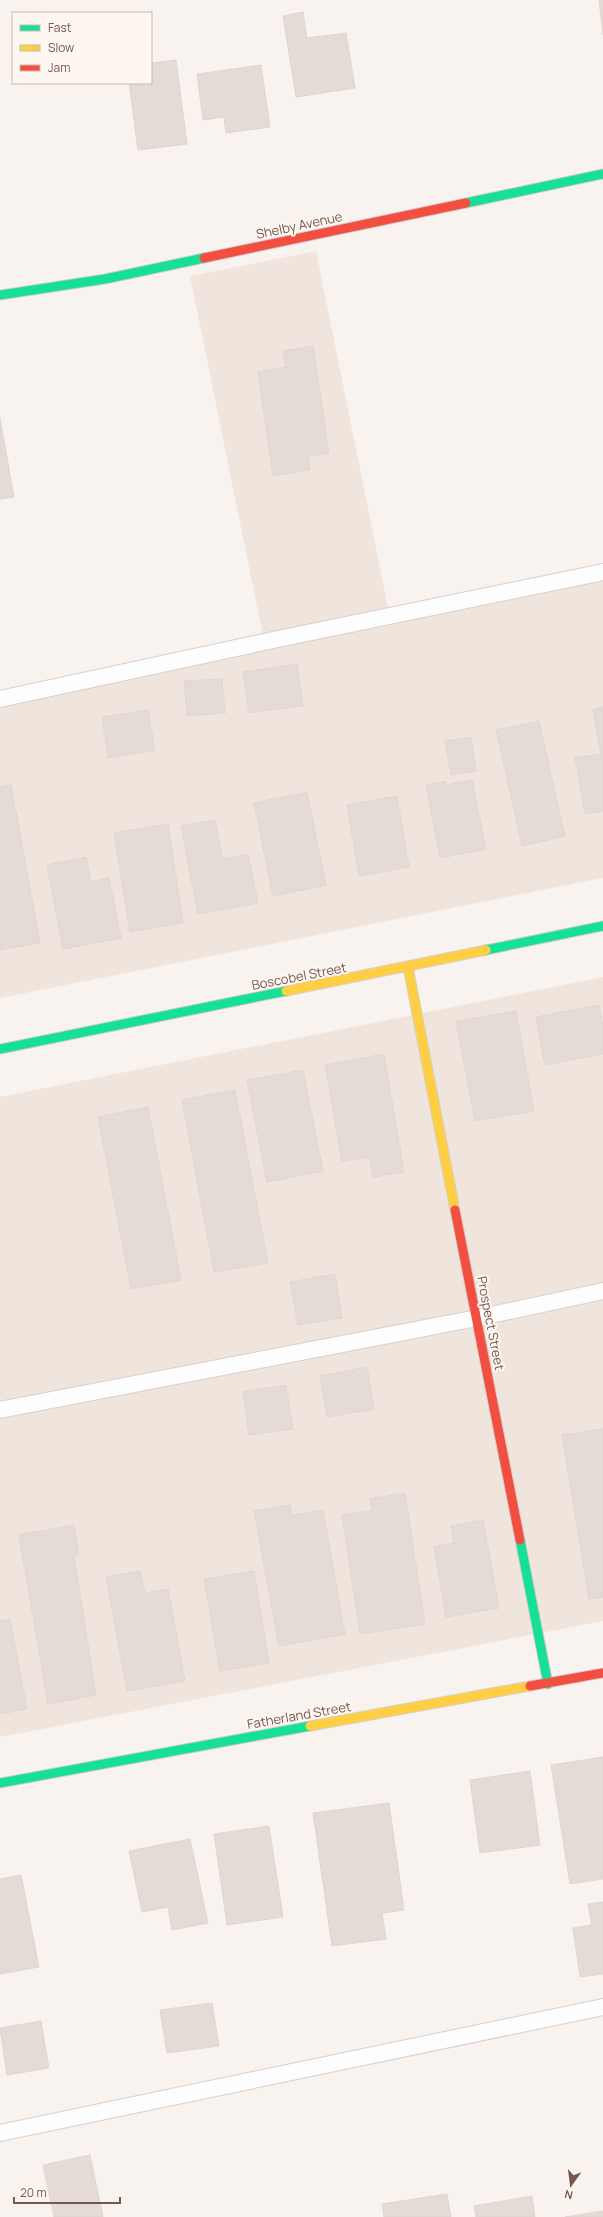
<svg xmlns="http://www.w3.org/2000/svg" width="603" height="2217" font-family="Manrope,sans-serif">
  <rect width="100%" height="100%" fill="#f8f3ef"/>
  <g fill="#f0e5dd">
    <polygon points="316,251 390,617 603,575 603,878 0,998 0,699 265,646 190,276"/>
    <polygon points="603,977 603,1621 0,1737 0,1097"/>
  </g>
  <g fill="#e4dbd6" stroke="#e1d5d1">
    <polygon points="599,0 603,0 603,35"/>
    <polygon points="303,12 307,38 346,33 355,88 296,97 283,16"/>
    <polygon points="176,60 187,144 138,150 129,83 151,83 151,63"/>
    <polygon points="261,65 270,127 226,133 224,117 203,120 197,74"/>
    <polygon points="313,346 329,453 308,456 310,470 273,476 258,372 286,367 283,351"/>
    <polygon points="0,418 14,497 0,499"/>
    <polygon points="297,664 303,706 249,713 243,672"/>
    <polygon points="222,679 225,713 187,716 184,681"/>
    <polygon points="603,707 603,811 585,814 575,758 601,754 593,709"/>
    <polygon points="148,710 155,750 108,758 102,717"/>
    <polygon points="539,721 565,836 522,846 496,730"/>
    <polygon points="471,737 476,771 451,775 445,741"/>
    <polygon points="472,780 486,849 440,858 426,785 446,781 446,785"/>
    <polygon points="11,785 40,943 0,950 0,787"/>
    <polygon points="307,792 326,885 273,896 254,803"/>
    <polygon points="397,796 409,867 359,876 347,805"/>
    <polygon points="215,820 223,859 248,854 258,903 198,914 181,826"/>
    <polygon points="168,824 183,923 130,932 114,833"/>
    <polygon points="86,857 91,882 109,878 121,938 63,949 47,865"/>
    <polygon points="599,1005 603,1027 603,1054 545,1065 536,1017"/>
    <polygon points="516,1011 534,1111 475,1121 456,1021"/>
    <polygon points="384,1054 404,1172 373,1177 369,1157 342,1161 325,1065"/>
    <polygon points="303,1070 323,1171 267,1182 247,1080"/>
    <polygon points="235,1090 268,1263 214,1272 182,1100"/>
    <polygon points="148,1107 181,1280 131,1289 98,1117"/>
    <polygon points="335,1274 342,1318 298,1325 290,1282"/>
    <polygon points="367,1367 374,1409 327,1417 320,1376"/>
    <polygon points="286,1385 293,1429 249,1435 243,1392"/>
    <polygon points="603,1429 603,1597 589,1599 562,1435"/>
    <polygon points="405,1493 425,1624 360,1634 342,1515 372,1511 370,1499"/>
    <polygon points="290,1505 292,1515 323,1510 345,1634 279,1646 254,1511"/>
    <polygon points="483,1520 499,1608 446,1617 434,1547 454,1543 451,1526"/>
    <polygon points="74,1525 79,1556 74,1556 96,1695 48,1704 19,1535"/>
    <polygon points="140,1571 145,1593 168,1589 185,1681 127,1691 106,1577"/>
    <polygon points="254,1571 269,1663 220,1671 204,1579"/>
    <polygon points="10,1619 27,1709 0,1714 0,1621"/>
    <polygon points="603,1757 603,1879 570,1884 551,1765"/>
    <polygon points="530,1771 540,1845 480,1853 470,1780"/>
    <polygon points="389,1803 404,1910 382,1913 386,1939 332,1946 313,1813"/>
    <polygon points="269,1826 283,1917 227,1925 214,1834"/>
    <polygon points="190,1839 208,1923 172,1930 168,1907 142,1912 129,1851"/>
    <polygon points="21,1875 39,1967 0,1974 0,1879"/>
    <polygon points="603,1902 603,1974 580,1977 573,1928 592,1925 588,1904"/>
    <polygon points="212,2003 219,2046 167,2053 160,2010"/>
    <polygon points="41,2021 49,2068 7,2075 0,2028"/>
    <polygon points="90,2155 103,2217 54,2217 43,2165"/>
    <polygon points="447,2194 451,2217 384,2217 382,2204"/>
    <polygon points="532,2196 535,2217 476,2217 474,2206"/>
    <polygon points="603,2211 603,2217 565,2217"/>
  </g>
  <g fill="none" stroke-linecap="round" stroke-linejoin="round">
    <defs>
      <g id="lane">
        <polyline points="0,699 278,639 603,572"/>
        <polyline points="0,1410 477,1318 603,1291"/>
        <polyline points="0,2133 603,2007"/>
      </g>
      <g id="fast">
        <polyline points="466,203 603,174"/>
        <polyline points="0,295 105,279 204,258"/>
        <polyline points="486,950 603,926"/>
        <polyline points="0,1049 286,991"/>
        <polyline points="520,1540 548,1684"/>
        <polyline points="0,1783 310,1726"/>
      </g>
      <g id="slow">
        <polyline points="408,967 455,1210"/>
        <polyline points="286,991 486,950"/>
        <polyline points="310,1726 530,1686"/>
      </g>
      <g id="jam">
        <polyline points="204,258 466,203"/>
        <polyline points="455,1210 520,1540"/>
        <polyline points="530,1686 603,1673"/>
      </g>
    </defs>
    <use href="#lane" stroke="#d7cfcb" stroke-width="18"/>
    <use href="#fast" stroke="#d8ceca" stroke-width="11"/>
    <use href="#slow" stroke="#d8ceca" stroke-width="11"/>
    <use href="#jam" stroke="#d8ceca" stroke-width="11"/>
    <use href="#lane" stroke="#fefdfd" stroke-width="16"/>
    <use href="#fast" stroke="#16e098" stroke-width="9"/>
    <use href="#slow" stroke="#ffcf43" stroke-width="9"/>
    <use href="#jam" stroke="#f24e42" stroke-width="9"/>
  </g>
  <g text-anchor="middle" stroke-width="4" stroke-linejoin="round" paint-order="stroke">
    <g font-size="13" fill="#76574e" stroke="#fef7f1">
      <text transform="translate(299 225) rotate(-12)" y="5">Shelby Avenue</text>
      <text transform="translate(299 976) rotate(-11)" y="5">Boscobel Street</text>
      <text transform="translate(491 1323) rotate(79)" y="5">Prospect Street</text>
      <text transform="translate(299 1715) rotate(-10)" y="5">Fatherland Street</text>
    </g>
  </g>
  <rect x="12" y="12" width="140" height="72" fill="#fef7f1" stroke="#c8b7b0"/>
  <rect x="20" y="25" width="20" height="6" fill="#16e098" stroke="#c8b7b0"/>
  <text x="48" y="32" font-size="12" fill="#76574e">Fast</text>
  <rect x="20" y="45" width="20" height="6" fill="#ffcf43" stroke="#c8b7b0"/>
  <text x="48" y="52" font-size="12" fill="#76574e">Slow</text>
  <rect x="20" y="65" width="20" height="6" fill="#f24e42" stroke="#c8b7b0"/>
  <text x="48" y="72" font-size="12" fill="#76574e">Jam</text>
  <g transform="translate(571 2185) rotate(194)" stroke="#fef7f1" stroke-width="3" paint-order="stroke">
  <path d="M0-3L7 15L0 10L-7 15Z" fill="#76574e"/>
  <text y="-6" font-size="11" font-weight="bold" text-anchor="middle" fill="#76574e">N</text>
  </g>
  <path d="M14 2197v6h106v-6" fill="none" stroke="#76574e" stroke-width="2"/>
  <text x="20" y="2197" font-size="12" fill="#76574e" stroke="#fef7f1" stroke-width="3" paint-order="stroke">20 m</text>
</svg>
